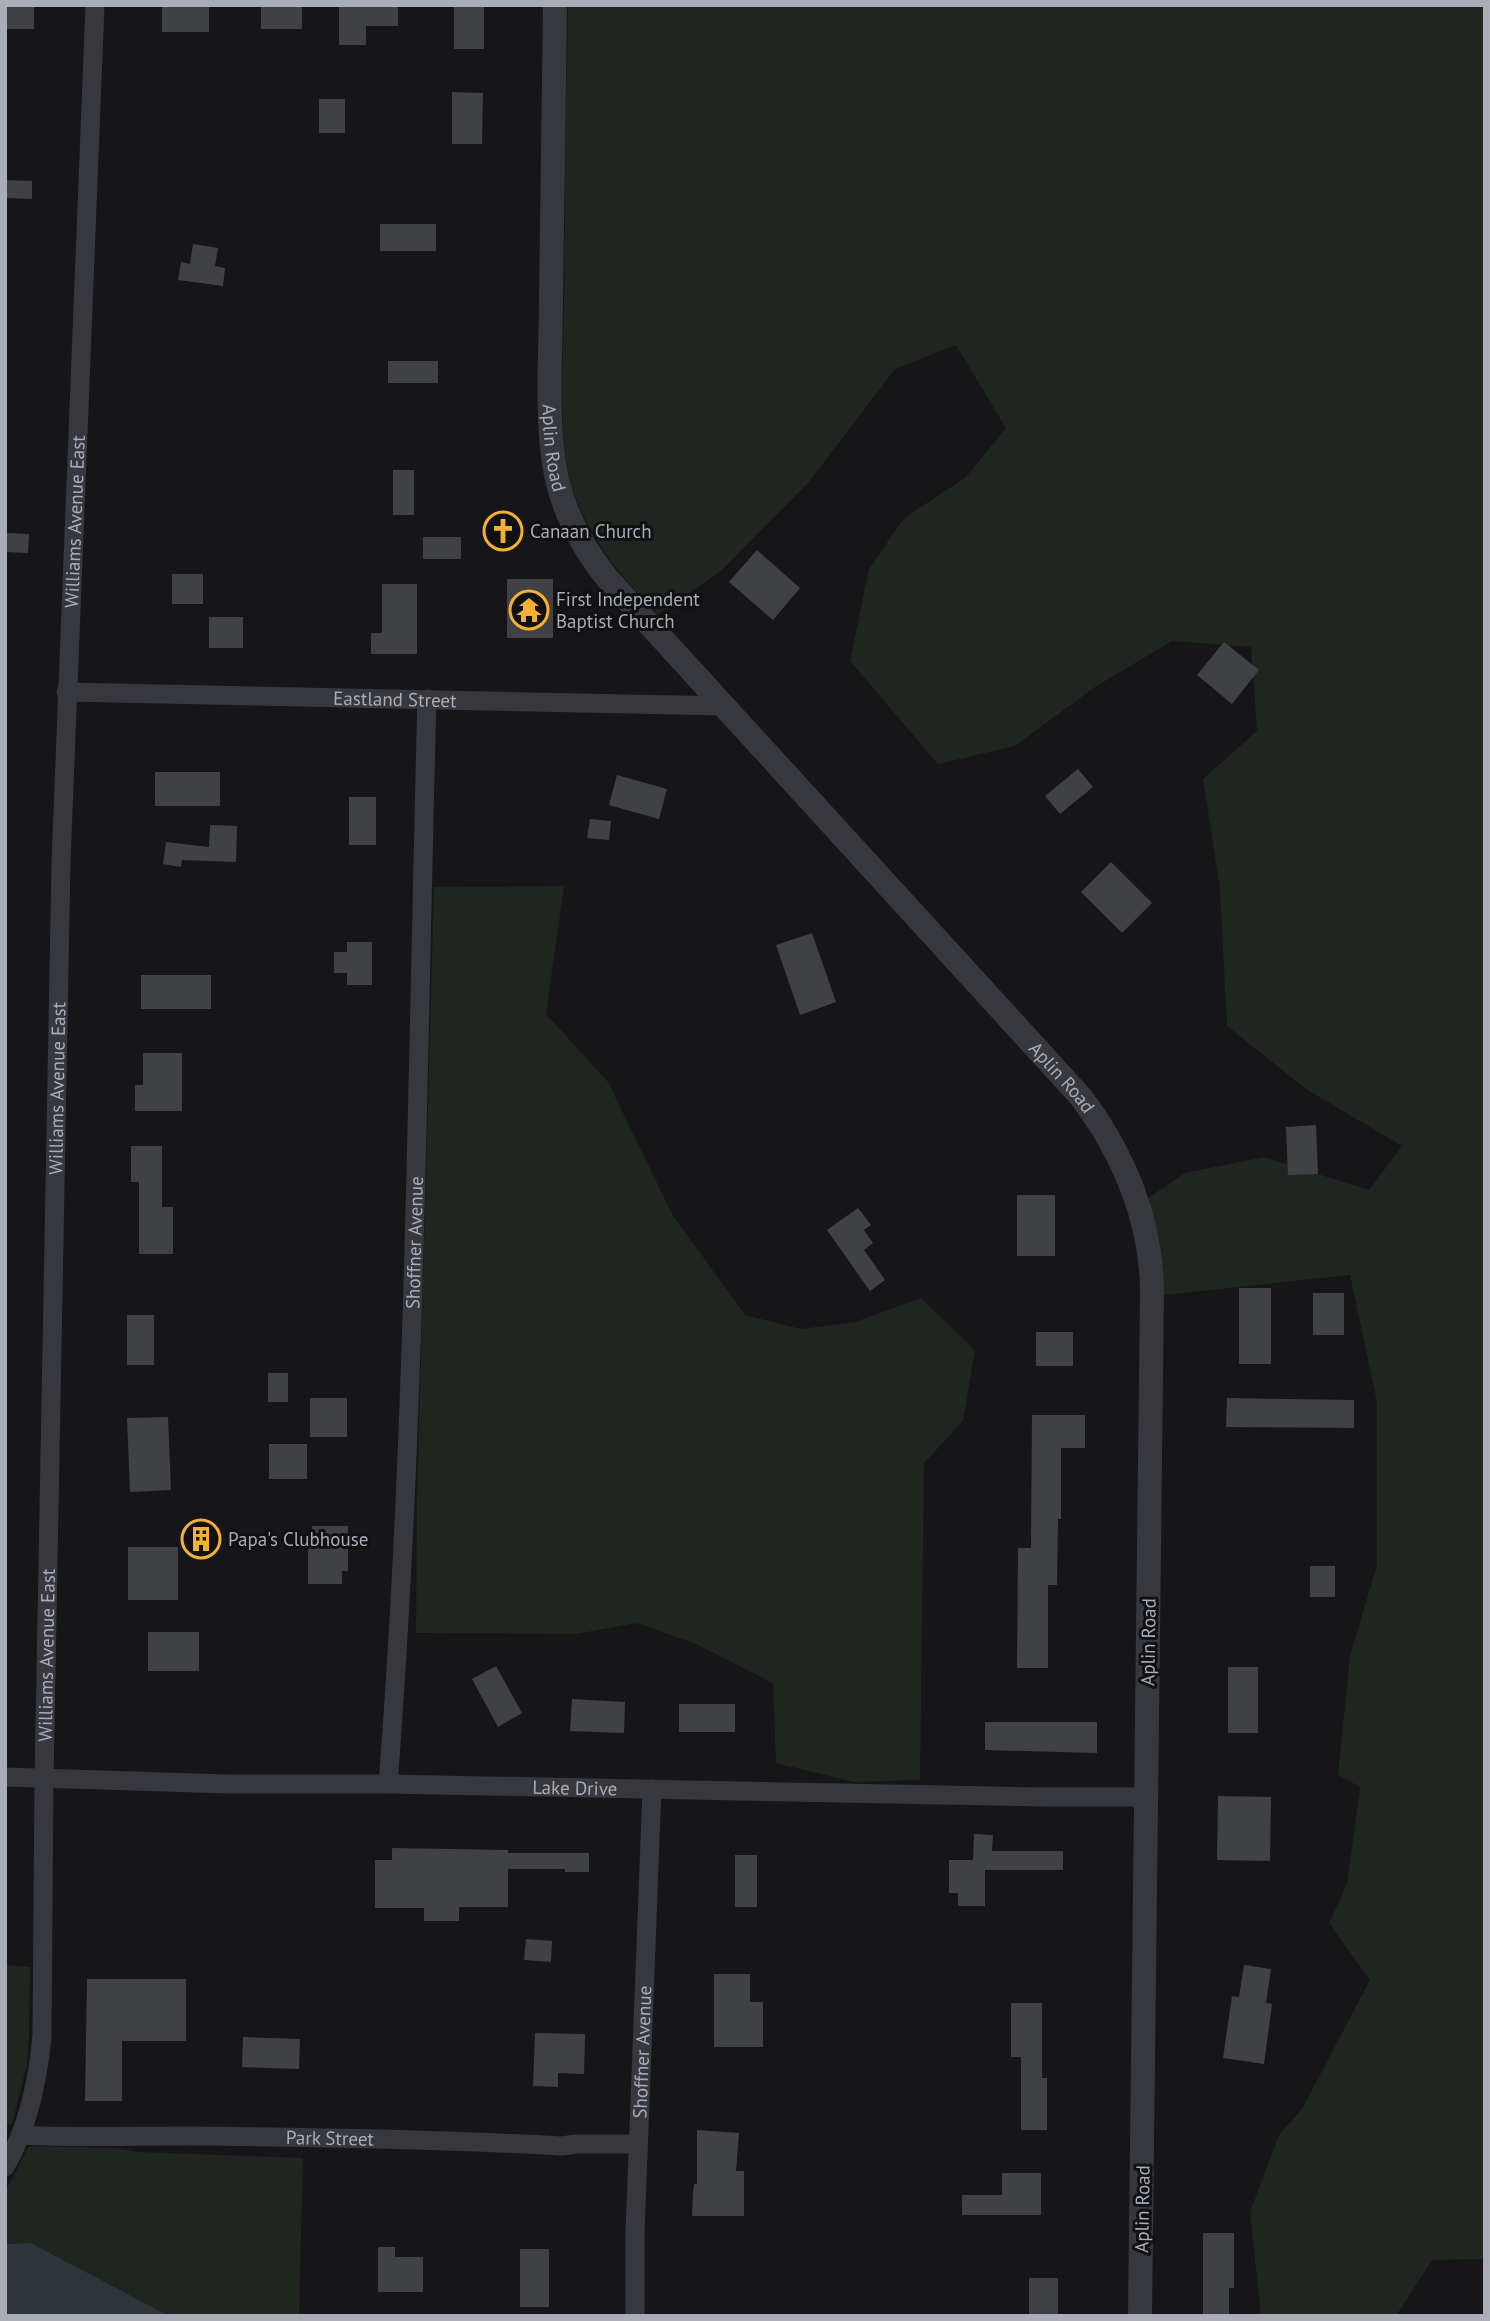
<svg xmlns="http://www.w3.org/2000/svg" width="1490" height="2321" font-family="'PT Sans',sans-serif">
  <rect width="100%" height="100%" fill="#161618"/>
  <g fill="#1e261f">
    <path d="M568 5H1485V2259L1432 2260 1396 2316H1261L1250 2212 1279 2135 1302 2109 1370 1980 1329 1923 1347 1884 1360 1787 1338 1775 1350 1656 1377 1565V1402L1350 1275 1164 1295 1159 1237 1148 1198 1185 1173 1264 1157 1369 1190 1402 1146 1306 1089 1227 1026 1220 889 1203 779 1257 731 1251 647 1172 641 1095 687 1015 746 938 764 850 661 869 569 904 518 965 478 1006 428 956 345 895 369 808 483 720 572 657 614C621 575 592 544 574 493 557 445 563 365 564 313 565 211 565 108 568 5Z"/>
    <polygon points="564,886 546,1014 608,1082 672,1214 745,1315 801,1329 855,1322 921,1298 975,1350 963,1421 924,1463 920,1780 854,1782 776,1763 773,1683 696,1644 637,1623 576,1634 416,1633 417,1501 434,887"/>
    <polygon points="5,1965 30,1967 29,2035 27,2064 12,2124 8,2124 5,2138"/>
    <polygon points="29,2146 116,2148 138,2152 303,2158 299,2316 166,2316 31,2243 5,2244 5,2192"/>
  </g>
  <polygon fill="#2c353c" points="31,2243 165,2314 166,2316 5,2316 5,2244"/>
  <g fill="#404145">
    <rect x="5" y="5" width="29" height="24"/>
    <rect x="162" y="5" width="47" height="27"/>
    <rect x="261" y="5" width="41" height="24"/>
    <polygon points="339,5 398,5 398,26 366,26 366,45 339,45"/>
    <rect x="454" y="5" width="30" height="44"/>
    <polygon points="452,92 483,93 482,144 452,144"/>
    <rect x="319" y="99" width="26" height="34"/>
    <polygon points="5,180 32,181 32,199 5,198"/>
    <rect x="380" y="224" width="56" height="27"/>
    <polygon points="193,244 218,248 215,266 225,268 223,286 178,280 181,262 190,264"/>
    <rect x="388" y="361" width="50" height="22"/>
    <rect x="393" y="470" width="21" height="45"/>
    <polygon points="7,533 29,534 28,553 6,552"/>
    <rect x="423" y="537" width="38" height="22"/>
    <polygon points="757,550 800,588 773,620 729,582"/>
    <rect x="172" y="574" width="31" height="30"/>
    <rect x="507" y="579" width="46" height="59"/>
    <polygon points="382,584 417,584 417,654 371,654 371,633 382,633"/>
    <rect x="209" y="617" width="34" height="31"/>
    <polygon points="1224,642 1259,670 1232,704 1197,675"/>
    <polygon points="1078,769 1093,787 1060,814 1045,796"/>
    <rect x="155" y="772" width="65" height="34"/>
    <polygon points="617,775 667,789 659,819 609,805"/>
    <rect x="349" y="797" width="27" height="48"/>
    <polygon points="590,819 611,821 609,840 587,838"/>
    <polygon points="210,825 237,826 236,862 182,860 181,867 163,864 166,842 209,847"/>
    <polygon points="1111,862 1152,903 1122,933 1081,892"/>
    <polygon points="812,933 836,1002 800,1015 776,945"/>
    <polygon points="347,942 372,942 372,985 347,985 347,973 334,973 334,952 347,952"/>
    <rect x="141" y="975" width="70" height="34"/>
    <polygon points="143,1053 182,1053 182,1111 135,1111 135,1085 143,1085"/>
    <polygon points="1316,1125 1318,1174 1288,1175 1286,1127"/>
    <polygon points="131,1146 162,1146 162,1207 173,1207 173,1254 139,1254 139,1182 131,1182"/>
    <rect x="1017" y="1195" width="38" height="61"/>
    <polygon points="858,1208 871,1225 864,1230 873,1243 864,1250 885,1280 870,1291 827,1230"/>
    <rect x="1239" y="1288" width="32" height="76"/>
    <rect x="1313" y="1293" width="31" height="42"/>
    <rect x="127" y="1315" width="27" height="50"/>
    <rect x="1036" y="1332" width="37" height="34"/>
    <rect x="268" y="1373" width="20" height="29"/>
    <rect x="310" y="1398" width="37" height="39"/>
    <polygon points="1227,1398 1354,1400 1354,1428 1226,1427"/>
    <polygon points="1032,1415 1085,1415 1085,1448 1061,1448 1061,1519 1058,1519 1057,1585 1048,1585 1048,1668 1017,1668 1018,1548 1031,1548"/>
    <polygon points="168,1417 171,1490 130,1492 127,1418"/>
    <rect x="269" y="1444" width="38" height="35"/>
    <polygon points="192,1525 211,1525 209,1554 191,1553"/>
    <polygon points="312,1526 348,1526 348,1571 342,1571 342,1584 308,1584 308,1548 312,1548"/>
    <rect x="128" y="1547" width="50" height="53"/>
    <rect x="1310" y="1566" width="25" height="31"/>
    <rect x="148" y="1632" width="51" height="39"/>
    <polygon points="496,1666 522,1713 498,1727 472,1679"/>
    <rect x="1228" y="1667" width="30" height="66"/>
    <polygon points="572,1699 625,1702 624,1733 570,1731"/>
    <rect x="679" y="1704" width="56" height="28"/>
    <polygon points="985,1722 1097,1722 1097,1753 985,1750"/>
    <polygon points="1218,1796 1271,1797 1270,1861 1217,1860"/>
    <polygon points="974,1834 993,1835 992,1851 1063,1851 1063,1870 985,1870 985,1906 958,1906 958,1893 949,1893 949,1860 973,1860"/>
    <polygon points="392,1848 508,1850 508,1853 589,1853 589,1872 565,1872 565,1869 508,1869 508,1907 459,1907 459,1921 424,1921 424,1908 375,1908 375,1860 392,1860"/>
    <rect x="735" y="1855" width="22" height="52"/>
    <polygon points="526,1939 552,1941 551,1962 524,1960"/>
    <polygon points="1244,1965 1271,1969 1266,2003 1272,2004 1264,2064 1223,2058 1232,1996 1239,1997"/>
    <polygon points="714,1974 750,1974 750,2002 763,2002 763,2047 714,2047"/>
    <polygon points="87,1979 186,1979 186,2041 122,2041 122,2101 85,2101"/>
    <polygon points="1011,2003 1042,2003 1042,2078 1047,2078 1047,2130 1021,2130 1021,2057 1011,2057"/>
    <polygon points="535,2033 585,2034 584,2074 558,2073 558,2087 533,2086"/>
    <polygon points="243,2037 300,2039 299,2069 242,2067"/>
    <polygon points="697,2130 739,2133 736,2171 744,2171 744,2216 692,2216 693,2192 694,2184 697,2184"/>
    <polygon points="1002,2173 1041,2173 1041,2215 962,2215 962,2195 1002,2195"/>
    <polygon points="1203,2233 1234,2233 1234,2288 1229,2288 1229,2316 1203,2316"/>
    <polygon points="378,2247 395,2247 395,2257 423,2257 423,2292 378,2292"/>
    <rect x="520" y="2249" width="29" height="58"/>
    <rect x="1029" y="2278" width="29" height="38"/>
  </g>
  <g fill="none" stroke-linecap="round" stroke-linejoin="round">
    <g stroke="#37383d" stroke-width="19">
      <path id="s1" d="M66 692 725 706"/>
      <path id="s2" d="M5 1777 229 1784H388L1046 1797H1147"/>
      <path id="s3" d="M388 1784C416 1423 417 1061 427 699"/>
      <path id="s4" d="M20 2135C75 2138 130 2136 185 2136 310 2137 437 2139 562 2146L576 2144H638"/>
      <path id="s5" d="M5 2167C28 2128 38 2080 42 2036L44 1780 61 862 95 5"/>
      <path id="s6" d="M635 2316V2232L652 1789"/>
    </g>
    <path stroke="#37383d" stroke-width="24" id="s7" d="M555 5C553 103 553 201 551 298 551 353 545 426 557 479 565 515 584 549 607 578L1080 1096C1123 1152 1152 1221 1152 1292L1140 2316"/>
  </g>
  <defs>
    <symbol id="church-ring" viewBox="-11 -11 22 22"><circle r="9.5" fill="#111113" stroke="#f2b134" stroke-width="1.5"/><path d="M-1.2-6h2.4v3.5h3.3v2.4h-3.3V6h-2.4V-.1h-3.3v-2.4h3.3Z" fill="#f2b134"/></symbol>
    <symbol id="temple-ring" viewBox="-11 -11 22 22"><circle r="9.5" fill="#111113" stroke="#f2b134" stroke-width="1.5"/><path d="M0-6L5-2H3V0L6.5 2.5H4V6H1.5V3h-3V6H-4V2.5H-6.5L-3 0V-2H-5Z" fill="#f2b134"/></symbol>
    <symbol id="building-ring" viewBox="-11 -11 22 22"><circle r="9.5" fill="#111113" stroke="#f2b134" stroke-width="1.5"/><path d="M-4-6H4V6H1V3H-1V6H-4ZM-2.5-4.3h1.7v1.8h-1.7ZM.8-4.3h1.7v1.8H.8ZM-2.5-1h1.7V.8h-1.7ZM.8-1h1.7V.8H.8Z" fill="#f2b134"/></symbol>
  </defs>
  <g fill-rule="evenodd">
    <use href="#church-ring" x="481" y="509" width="44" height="44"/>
    <use href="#temple-ring" x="507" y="588" width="44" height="44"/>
    <use href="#building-ring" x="179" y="1517" width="44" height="44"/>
  </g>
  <g text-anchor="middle" stroke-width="6" stroke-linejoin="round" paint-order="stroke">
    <g font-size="19" fill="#a8adb8" stroke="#111113">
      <text dy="7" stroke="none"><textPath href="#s7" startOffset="443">Aplin Road</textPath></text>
      <text dy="7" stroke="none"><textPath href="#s5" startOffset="1652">Williams Avenue East</textPath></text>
      <text dy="7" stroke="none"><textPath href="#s1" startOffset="329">Eastland Street</textPath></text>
      <text dy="7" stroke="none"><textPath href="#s7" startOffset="1262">Aplin Road</textPath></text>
      <text dy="7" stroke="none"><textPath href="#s5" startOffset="1085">Williams Avenue East</textPath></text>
      <text dy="7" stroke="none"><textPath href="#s3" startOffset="542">Shoffner Avenue</textPath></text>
      <text transform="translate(1148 1642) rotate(-89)" y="7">Aplin Road</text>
      <text dy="7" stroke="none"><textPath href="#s5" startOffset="518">Williams Avenue East</textPath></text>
      <text dy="7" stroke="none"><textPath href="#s2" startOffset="570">Lake Drive</textPath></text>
      <text dy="7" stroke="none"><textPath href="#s6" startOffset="264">Shoffner Avenue</textPath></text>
      <text dy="7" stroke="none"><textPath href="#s4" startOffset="310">Park Street</textPath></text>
      <text transform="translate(1142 2209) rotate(-89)" y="7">Aplin Road</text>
    </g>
    <g font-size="19" fill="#a8adb8" stroke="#111113" text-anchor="start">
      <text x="530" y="538">Canaan Church</text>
      <text x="556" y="606">First Independent<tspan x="556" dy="22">Baptist Church</tspan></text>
      <text x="228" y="1546">Papa's Clubhouse</text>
    </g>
  </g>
  <rect width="1490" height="2321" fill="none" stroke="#a8adb8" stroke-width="14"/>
</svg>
